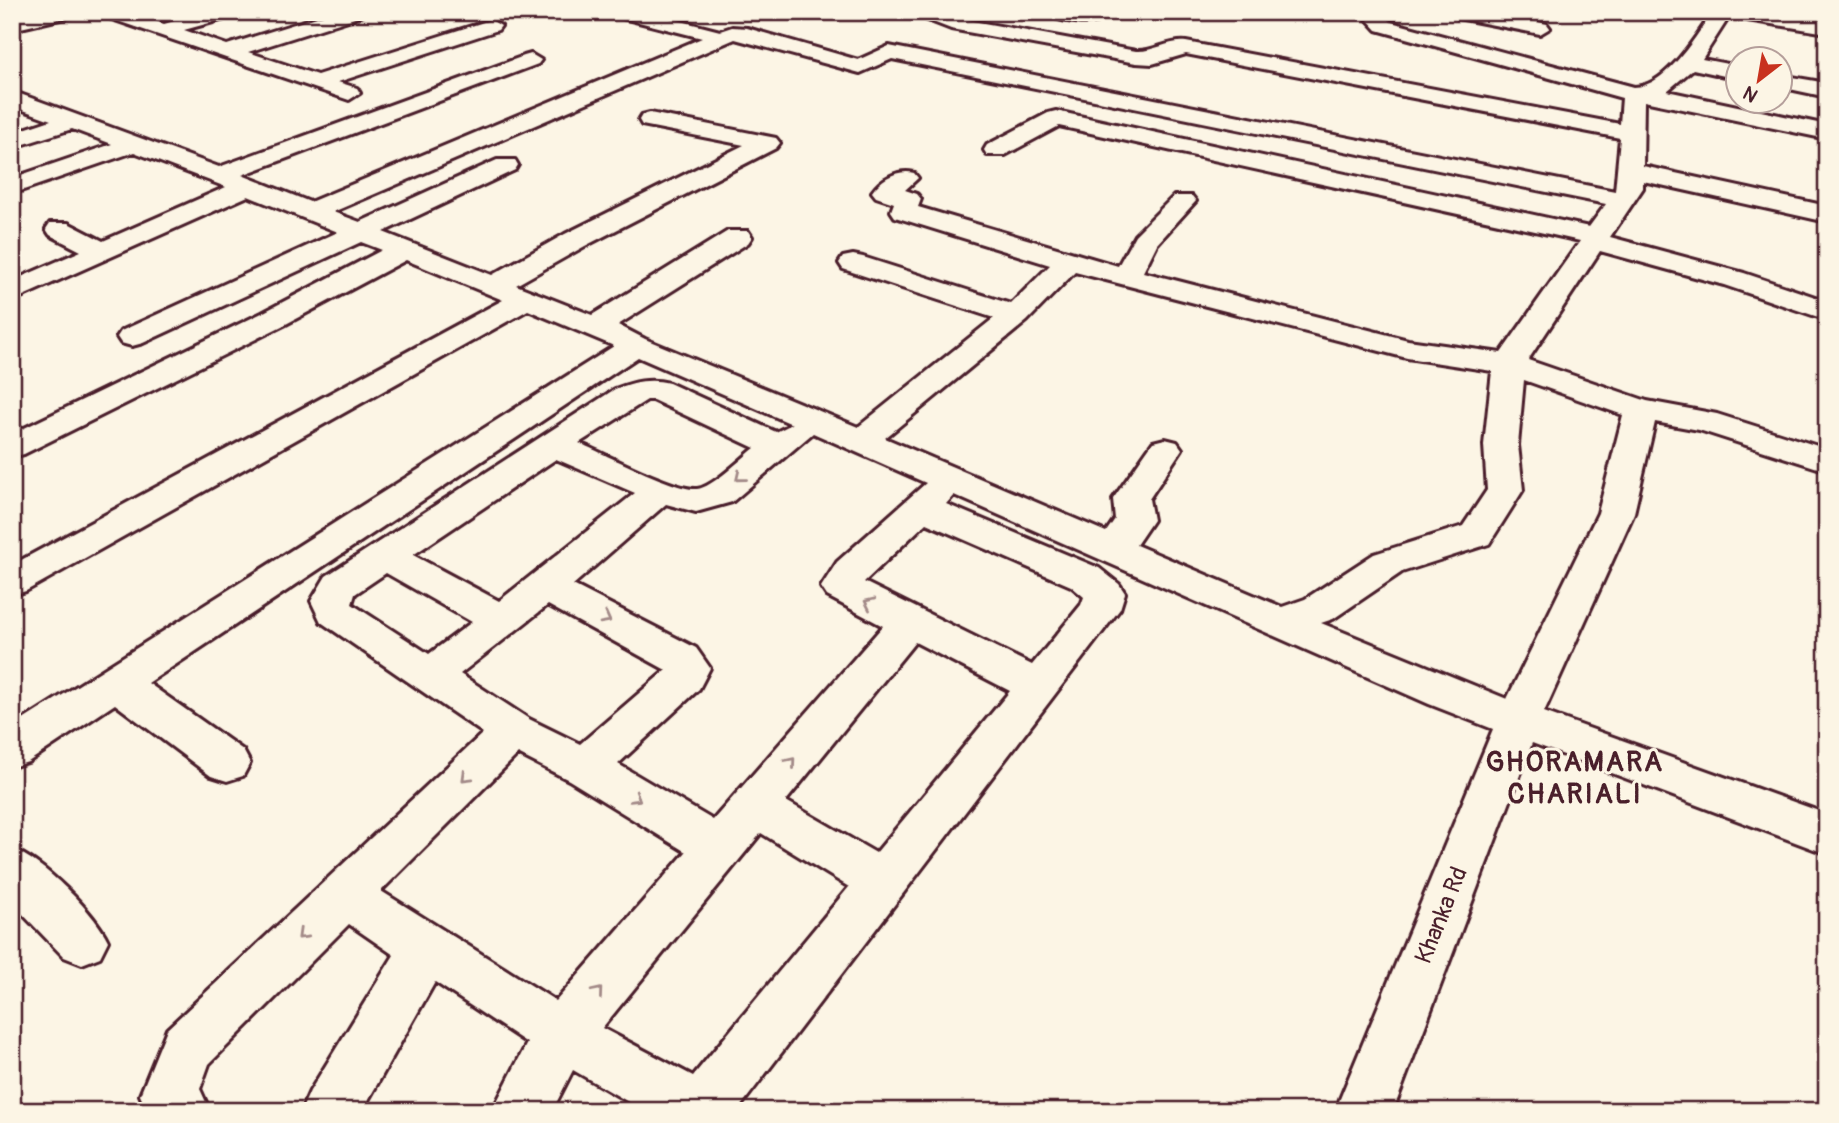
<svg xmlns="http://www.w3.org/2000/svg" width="1839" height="1123" font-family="Pangolin,sans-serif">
  <rect width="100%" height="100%" fill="#fcf5e5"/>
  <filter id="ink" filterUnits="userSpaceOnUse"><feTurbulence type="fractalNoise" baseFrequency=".0143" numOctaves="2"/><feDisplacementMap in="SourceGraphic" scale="14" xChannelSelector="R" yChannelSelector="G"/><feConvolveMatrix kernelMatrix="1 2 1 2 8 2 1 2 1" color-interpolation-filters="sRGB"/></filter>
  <g filter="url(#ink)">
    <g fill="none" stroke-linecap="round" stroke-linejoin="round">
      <defs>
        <g id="minor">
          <polygon points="39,12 75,12 73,16 12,30 12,18"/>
          <polygon points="101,12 130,12 164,24 206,12 237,12 235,16 184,30 227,45 333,12 363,12 361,16 248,52 317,75 484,22 491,20 501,26 498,30 338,82 357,88 360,93 349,100 103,16"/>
          <path d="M613 12H646L720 31 732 27 747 28 858 60 889 46 1615 191 1620 138 1186 54 1152 64 1136 63 951 29 920 17 917 13 942 12 956 18 1136 51C1154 52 1168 40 1186 42L1620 124 1622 98 1377 30 1366 18 1371 12H1391L1387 18 1391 22 1634 87C1666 87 1696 36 1713 12H1770L1827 21V33L1729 17 1702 59 1738 66V79L1693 69 1667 91 1827 125V139L1644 101 1643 166 1827 206V222L1643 181V188L1610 237 1744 273 1827 301V320L1724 285 1600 251 1528 360 1647 401 1717 414 1827 449V471L1699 430 1655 422 1634 513 1544 712 1827 814V854L1532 743 1393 1111H1335L1493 729 1429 704 954 495 946 504 1099 568 1119 584 1125 593 1120 609 737 1111H644L573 1070 552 1111H492L527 1043 435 982 362 1111H301L310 1091 394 955 349 924 209 1064 200 1089 210 1111H147L140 1095 167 1029 483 733 321 622 311 601 326 576 615 389C634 382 649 378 669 383L776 432 792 424 638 357 148 683 243 750 250 763 243 776 227 781 211 776 115 704 28 762 12 767V727L614 346 528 310 26 591 12 595V565L503 300 406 260 284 325 24 454 12 457V434L262 313 382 250 361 242 143 343 132 346 121 343 117 337 121 331 338 232 248 196 12 301V281L81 251 50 235 46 229 50 223H68L103 241 226 187 134 152 12 194V178L112 144 72 129 12 148V133L51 120 12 106V91L219 167 524 56 531 54 541 60 538 64 242 175 310 202 702 38 615 16ZM735 39 860 73 892 59 1606 204 1589 227 1056 111 1048 113 987 145 984 150 987 155H1005L1059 126 1580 241 1501 353 1408 340 1143 272 1157 244 1196 201 1192 196H1174L1135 235 1118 266 918 207 921 199 917 194 905 190 918 178 914 173C898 169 881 179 872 192L876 197 894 203 891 211 895 217 1050 265 1011 304 863 257 853 255 843 257 839 263 843 269 994 318 858 427 645 339 618 325 748 243 752 237 748 231H728L592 315 516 285 585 246 776 148 780 143 776 138 650 113 642 115 639 120 642 125 744 145 565 234 492 275 383 232 515 170 518 165 515 160H497L360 222 333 212ZM1075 272 1407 358 1492 371 1484 445 1487 490 1463 526 1374 554 1305 599 1282 607 1136 545 1153 520 1149 499 1182 449 1177 442 1165 439 1153 442 1113 499 1115 519 1106 532 885 438 1027 321ZM1524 380 1623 415 1598 513 1507 699 1321 623 1333 619 1402 572 1489 544 1523 490 1518 445ZM647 400H653L755 448C742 458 712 488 697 489 675 491 603 453 579 443ZM813 433 926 483 837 562 821 587 827 596 883 626 713 820 618 764 699 689 710 668 696 648 573 585 666 504 696 512 732 502ZM556 459 635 493 499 601 413 555ZM926 523 1071 586 1084 597 1081 605 1032 665 864 582ZM386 573 472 622 429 654 352 604 355 594ZM548 605 666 670 580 744 529 719 460 674ZM915 642 1010 691 876 853 786 801ZM518 754 569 780 686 852 556 1001 381 891ZM761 833 849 887 693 1076 602 1028Z"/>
          <path d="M1045 12H1099L1105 17C1096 27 1054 22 1045 12Z"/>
          <polygon points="1449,12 1489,12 1547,24 1550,28 1540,34 1458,18"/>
          <polygon points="1780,75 1827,83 1827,97 1780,87"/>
          <path d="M12 849C42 860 94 912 108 941L100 957 82 964 64 957 12 903Z"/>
        </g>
      </defs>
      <use href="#minor" stroke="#4a1f2b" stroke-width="6"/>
      <use href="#minor" fill="#fcf5e5" fill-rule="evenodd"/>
    </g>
    <defs><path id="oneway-chevron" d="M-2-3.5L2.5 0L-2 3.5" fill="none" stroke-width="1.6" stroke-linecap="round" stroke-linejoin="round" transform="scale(1.75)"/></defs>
    <g stroke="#a38a88">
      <use href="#oneway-chevron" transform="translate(740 477) rotate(141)"/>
      <use href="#oneway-chevron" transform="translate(869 603) rotate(-155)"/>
      <use href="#oneway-chevron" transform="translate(606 619) rotate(28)"/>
      <use href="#oneway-chevron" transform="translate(791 762) rotate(-50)"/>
      <use href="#oneway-chevron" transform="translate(466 777) rotate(136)"/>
      <use href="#oneway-chevron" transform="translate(636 798) rotate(31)"/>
      <use href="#oneway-chevron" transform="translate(302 935) rotate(136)"/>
      <use href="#oneway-chevron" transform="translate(598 992) rotate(-50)"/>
    </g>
  </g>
  <g text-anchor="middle" stroke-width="6" stroke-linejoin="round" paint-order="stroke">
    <g font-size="24" fill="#4a1f2b" stroke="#fcf5e5">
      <text transform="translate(1441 915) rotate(-68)" y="8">Khanka Rd</text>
    </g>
    <g font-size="28" font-weight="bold" letter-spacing="2" fill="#4a1f2b" stroke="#fcf5e5">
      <text x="1575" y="771">GHORAMARA<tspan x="1575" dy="32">CHARIALI</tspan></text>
    </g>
  </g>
  <rect width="1839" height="1123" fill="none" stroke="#fcf5e5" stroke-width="42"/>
  <rect x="21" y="21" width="1797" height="1081" fill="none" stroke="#4a1f2b" stroke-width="2.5" filter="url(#ink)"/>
  <g transform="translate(1759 80) rotate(211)"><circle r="33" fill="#fcf5e5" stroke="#b59f9b" stroke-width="2"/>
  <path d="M0-5L12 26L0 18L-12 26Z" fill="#c8321e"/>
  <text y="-10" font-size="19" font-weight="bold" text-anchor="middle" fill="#4a1f2b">N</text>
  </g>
</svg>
